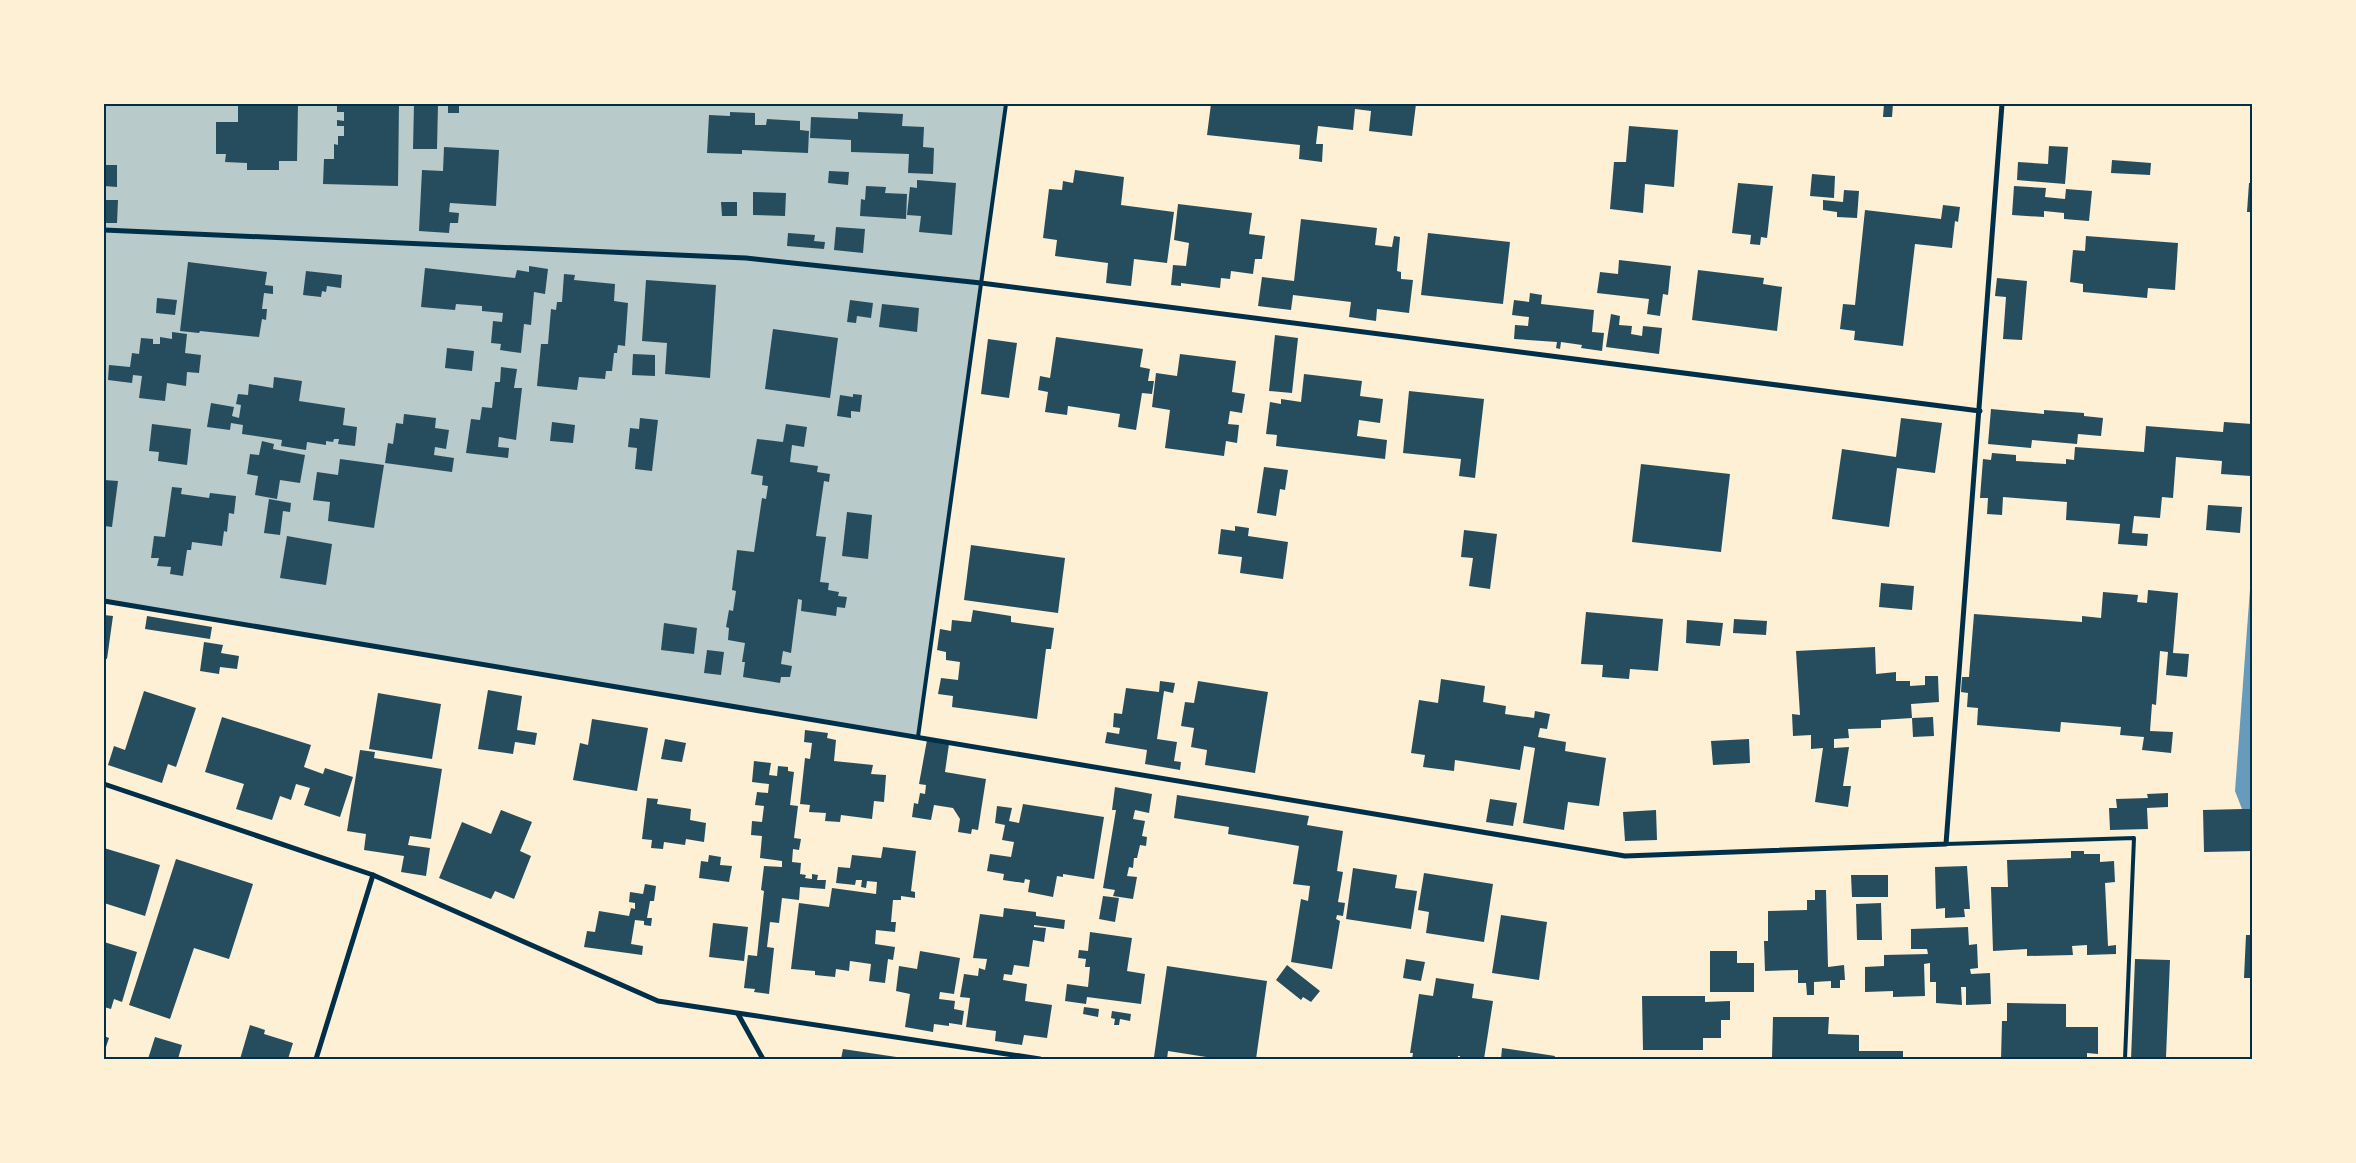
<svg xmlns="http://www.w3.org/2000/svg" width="2356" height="1163" font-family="'Libre Baskerville',serif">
  <rect width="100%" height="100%" fill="#fdf0d5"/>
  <polygon fill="#b9caca" points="104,104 1006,104 918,737 104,601"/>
  <polygon fill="#669bbc" points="2252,562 2252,809 2242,809 2235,791"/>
  <g fill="#264d5e">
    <polygon points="238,104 298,104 297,161 279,161 279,170 247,170 247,163 225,162 226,154 216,154 216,122 238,122"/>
    <polygon points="337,104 399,104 398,186 323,184 324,159 334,159 334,144 338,145 338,136 344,136 344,126 337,126 337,120 344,121 344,112 337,112"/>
    <polygon points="414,104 438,104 437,149 413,149"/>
    <rect x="448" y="104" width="11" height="9"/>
    <polygon points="1211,104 1416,104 1412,136 1369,131 1371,111 1355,109 1353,130 1318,126 1316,144 1323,144 1322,162 1299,159 1300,145 1207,135"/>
    <polygon points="1884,104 1893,104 1892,117 1883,117"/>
    <polygon points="730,112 755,113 755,125 766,125 767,119 800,121 800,130 809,131 808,153 742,150 742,154 707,153 709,115 730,116"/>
    <polygon points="858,112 903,114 902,126 924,127 923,147 934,148 933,174 908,173 909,154 851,152 851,140 810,138 811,117 858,119"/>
    <polygon points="1629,126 1678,130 1674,187 1645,184 1643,213 1610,209 1614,162 1626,162"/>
    <polygon points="2049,146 2068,147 2065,184 2017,180 2018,162 2048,164"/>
    <polygon points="444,147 499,150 496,206 450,203 449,212 459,213 458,223 450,223 449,233 419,231 422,170 443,171"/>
    <polygon points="2112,160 2151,163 2150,175 2111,173"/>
    <polygon points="104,165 117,165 117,187 104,186"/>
    <polygon points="1075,170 1124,177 1121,205 1174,212 1167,263 1134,259 1131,286 1106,283 1108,263 1055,256 1057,240 1043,238 1049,189 1062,190 1063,181 1073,183"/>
    <polygon points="829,171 849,172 848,185 828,183"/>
    <polygon points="1812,174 1835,176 1834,198 1810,196"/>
    <polygon points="917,180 956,183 952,235 919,232 921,216 907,215 910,187 917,188"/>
    <polygon points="1738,183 1773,186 1767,238 1761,237 1760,245 1750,244 1751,235 1732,233"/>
    <polygon points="2249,183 2252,183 2252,212 2247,212"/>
    <polygon points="866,186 886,187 885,193 907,194 906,219 860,216 861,199 865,200"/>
    <polygon points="2014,186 2046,188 2045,197 2065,199 2066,189 2092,191 2089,221 2064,219 2064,213 2044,211 2044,217 2012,215"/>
    <polygon points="1844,190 1859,191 1857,218 1837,217 1837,212 1823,210 1823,200 1843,202"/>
    <polygon points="753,192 786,193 785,216 753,215"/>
    <polygon points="104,200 118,200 117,223 104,223"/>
    <polygon points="721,202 737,202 737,216 722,216"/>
    <polygon points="1178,204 1252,213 1249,234 1265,236 1262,259 1255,259 1253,274 1231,271 1230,279 1221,278 1220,288 1181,283 1181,286 1171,285 1173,265 1186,266 1189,243 1174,240"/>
    <polygon points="1943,205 1960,207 1958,222 1955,221 1952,248 1915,244 1903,346 1854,340 1855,331 1840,329 1843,304 1855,305 1865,210 1941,219"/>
    <polygon points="1301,219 1377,228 1375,245 1392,247 1394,236 1400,237 1397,271 1401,272 1401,279 1413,280 1409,313 1377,309 1376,321 1349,317 1351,302 1293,295 1291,310 1258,306 1262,277 1294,281"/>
    <polygon points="836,227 865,229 863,253 834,250"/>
    <polygon points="788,233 815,235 814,241 825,242 824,249 787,246"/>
    <polygon points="1428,233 1510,242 1503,304 1421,295"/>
    <polygon points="2086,236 2178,243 2175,290 2148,288 2147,298 2083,292 2083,284 2070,282 2073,250 2085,251"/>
    <polygon points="1619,260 1671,266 1668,295 1663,294 1660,316 1647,314 1649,299 1597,293 1600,272 1618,274"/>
    <polygon points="188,262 267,272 265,285 273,286 273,294 264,293 262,309 267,309 266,320 262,319 259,337 200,331 199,333 180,331"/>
    <polygon points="529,266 548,269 545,294 534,292 531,325 524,324 521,353 500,350 501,344 491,343 493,321 502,322 503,313 482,311 482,306 456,304 455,310 421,307 425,268 515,278 517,270 529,272"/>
    <polygon points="1698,270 1764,278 1763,284 1782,287 1777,331 1692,320"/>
    <polygon points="306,271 342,275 341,288 327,286 326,292 322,291 321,297 303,295"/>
    <polygon points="564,274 575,275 574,280 615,284 614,301 628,303 625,346 618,345 617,353 614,353 612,371 606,371 605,379 579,377 577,390 537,386 541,344 548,344 551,309 556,310 557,302 562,302"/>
    <polygon points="1997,278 2027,281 2022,340 2003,339 2006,297 1995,296"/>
    <polygon points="646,280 716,285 710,378 665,374 667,343 642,341"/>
    <polygon points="1530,293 1542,295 1541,304 1594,310 1592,332 1604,333 1602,351 1581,348 1582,345 1561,342 1560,349 1556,348 1557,342 1514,339 1515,325 1528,326 1529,317 1512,315 1514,300 1529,302"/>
    <polygon points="157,298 177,300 175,315 156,313"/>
    <polygon points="850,300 873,303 871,318 857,316 856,323 847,322"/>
    <polygon points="882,304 919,308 917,332 879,327"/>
    <polygon points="1611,314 1620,316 1619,325 1632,326 1631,334 1642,336 1643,326 1662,328 1659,354 1606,347"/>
    <polygon points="773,329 838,338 830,398 765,389"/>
    <polygon points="172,332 187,334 185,353 201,355 199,373 187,372 186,386 167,383 165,401 139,398 142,376 133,375 132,383 108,380 109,365 130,367 132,353 139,354 141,338 153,339 153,344 160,344 160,337 172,339"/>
    <polygon points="1275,335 1298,338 1292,393 1269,391"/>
    <polygon points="1056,337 1143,349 1140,367 1150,369 1148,381 1154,381 1152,394 1142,393 1136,430 1118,427 1120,414 1068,406 1067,415 1045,412 1048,392 1038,390 1040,376 1050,378"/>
    <polygon points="988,339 1017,343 1009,398 981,394"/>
    <polygon points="447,348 474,351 472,371 445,368"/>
    <polygon points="633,354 655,355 655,376 632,375"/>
    <polygon points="1180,354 1236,361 1232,392 1245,394 1242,413 1230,411 1228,424 1239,425 1237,443 1226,441 1224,456 1165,448 1170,410 1152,407 1156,373 1177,376"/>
    <polygon points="501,367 517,369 514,388 522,388 516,440 499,437 498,447 509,448 508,458 466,453 471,419 480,420 482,407 492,408 495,382 500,382"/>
    <polygon points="1304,374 1362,381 1360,396 1383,399 1380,423 1359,420 1357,436 1387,440 1385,459 1276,446 1277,435 1266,434 1270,402 1281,404 1281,399 1301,402"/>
    <polygon points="274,377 302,381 299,401 345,408 343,425 357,427 355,446 338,444 339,439 334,439 333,442 326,441 326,445 307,442 306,450 281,446 282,440 242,434 243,425 231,423 230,430 207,427 211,403 234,407 232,416 239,418 241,405 236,404 238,394 248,395 249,384 273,388"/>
    <polygon points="1409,391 1484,399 1475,478 1459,476 1461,459 1403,453"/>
    <polygon points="853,394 862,395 860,412 851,411 851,418 837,416 840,395 853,397"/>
    <polygon points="1991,409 2044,414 2044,410 2084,413 2084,416 2103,418 2101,436 2078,434 2077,444 2032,440 2031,448 1988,444"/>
    <polygon points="404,414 436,418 435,428 449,430 446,449 435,447 434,455 454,458 452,472 385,463 388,443 393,444 396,423 403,424"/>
    <polygon points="640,418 658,420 652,471 635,469 637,448 628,447 630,428 639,429"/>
    <polygon points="1901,418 1942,423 1935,473 1897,468 1889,527 1832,519 1842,449 1896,457"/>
    <polygon points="552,422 575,425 573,443 550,441"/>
    <polygon points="2224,422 2252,424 2251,476 2221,474 2222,461 2176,457 2173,498 2162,497 2160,518 2134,516 2132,533 2148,534 2147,546 2118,544 2120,524 2066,520 2067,502 2003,497 2002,515 1987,514 1988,498 1980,498 1983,459 1991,460 1992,453 2016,455 2016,461 2066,464 2066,459 2074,460 2075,447 2144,452 2146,426 2223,432"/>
    <polygon points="152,424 191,429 187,465 158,461 159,452 149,451"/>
    <polygon points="786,424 807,427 804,447 792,445 790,462 818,466 817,472 830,474 829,482 824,481 816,536 826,537 820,582 829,583 828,590 839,592 838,596 847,597 845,608 837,607 836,616 801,611 802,600 798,599 791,653 783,651 781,664 792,666 790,677 781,677 780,683 743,677 745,662 742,662 745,643 728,640 729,628 726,627 729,610 733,611 736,591 732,590 737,550 754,552 762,498 766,499 768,486 762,485 763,476 751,474 757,439 783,442"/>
    <polygon points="262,441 274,444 273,449 305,455 300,483 280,480 277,499 255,495 258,476 247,474 250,454 259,455"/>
    <polygon points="340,459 384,465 374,528 328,521 330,502 313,500 317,472 338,475"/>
    <polygon points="1641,464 1730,474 1721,552 1632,542"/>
    <polygon points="1264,467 1288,470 1285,490 1280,489 1276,516 1257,513"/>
    <polygon points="104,480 118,481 112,527 104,526"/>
    <polygon points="172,487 182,488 181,494 209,498 210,493 236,496 234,514 229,513 227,532 224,531 222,546 192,542 191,550 187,550 183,576 170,574 171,567 157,566 159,558 151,558 154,536 165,537"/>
    <polygon points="269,499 291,503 290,512 283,511 280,535 264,533"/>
    <polygon points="2208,505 2242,507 2240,533 2206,530"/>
    <polygon points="847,512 872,515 868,559 842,556"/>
    <polygon points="1235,526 1249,528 1248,536 1288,542 1283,579 1240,573 1242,557 1218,554 1221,529 1235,531"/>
    <polygon points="1464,530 1497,534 1490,589 1469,586 1473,558 1461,557"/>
    <polygon points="287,536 332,544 326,585 280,578"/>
    <polygon points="971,545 1065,558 1058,613 964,600"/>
    <polygon points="1881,583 1914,586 1912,610 1879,607"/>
    <polygon points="2148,590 2178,593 2173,653 2189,654 2187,677 2166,675 2168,652 2160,651 2156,705 2152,704 2150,731 2173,732 2171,753 2142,750 2144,737 2120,735 2121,727 2061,722 2060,732 1977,725 1978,708 1967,707 1968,693 1961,692 1962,677 1969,677 1974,614 2082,622 2082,616 2101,618 2103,592 2138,595 2137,602 2147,603"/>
    <polygon points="973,610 1011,616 1011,622 1054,628 1051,649 1046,649 1037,719 952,707 953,696 938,694 941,678 958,680 960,662 946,660 946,652 937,650 940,629 951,631 952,620 971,622"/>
    <polygon points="1586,612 1663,619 1658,671 1630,669 1629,679 1602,677 1603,665 1581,664"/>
    <polygon points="104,615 113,616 107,659 104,658"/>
    <polygon points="147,616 212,627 210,639 145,629"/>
    <polygon points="1734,619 1767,621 1766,635 1733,633"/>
    <polygon points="1687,620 1723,623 1720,646 1686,643"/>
    <polygon points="664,623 697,628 694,654 661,650"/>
    <polygon points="204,642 223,645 221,653 239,656 237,669 220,667 219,674 200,671"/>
    <polygon points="1875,647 1876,674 1896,672 1896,681 1910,681 1910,686 1925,685 1925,676 1938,676 1939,702 1911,704 1912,718 1933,717 1934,736 1913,737 1912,718 1881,720 1881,728 1848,729 1849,738 1834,739 1834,748 1849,747 1843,786 1851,786 1848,807 1815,802 1823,748 1811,749 1811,735 1793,736 1792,714 1800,715 1796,651"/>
    <polygon points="707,650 724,652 721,675 704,673"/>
    <polygon points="1441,679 1485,686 1483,702 1506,706 1505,714 1534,718 1535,711 1550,714 1547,729 1540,728 1538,737 1566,742 1565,751 1606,758 1599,806 1568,802 1564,830 1523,823 1535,748 1524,746 1520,770 1455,760 1454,771 1423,767 1425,755 1411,753 1419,700 1438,703"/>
    <polygon points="1160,681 1175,683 1173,693 1164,691 1157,739 1177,742 1174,761 1181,762 1180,770 1145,764 1147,750 1105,743 1107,732 1119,734 1120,728 1113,727 1114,713 1122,714 1126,688 1159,692"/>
    <polygon points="1198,681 1268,692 1255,773 1205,765 1207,750 1191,747 1194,728 1181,726 1185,702 1194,703"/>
    <polygon points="488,690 522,696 517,730 537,733 535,745 515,742 513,754 478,749"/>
    <polygon points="144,691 196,708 176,767 168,764 162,783 108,765 114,746 125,750"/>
    <polygon points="378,693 441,704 432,759 369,749"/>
    <polygon points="222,717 311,745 304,767 323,774 325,768 353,777 340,817 304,805 310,788 296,784 291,800 280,796 272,820 236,809 244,784 205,772"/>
    <polygon points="592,719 648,728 637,791 573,780 580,743 588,745"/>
    <polygon points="805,730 828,733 827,738 836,740 834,761 873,765 871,774 886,775 884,802 874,801 872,819 841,815 840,822 825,821 826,813 809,812 810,805 800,804 805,758 810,759 812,743 804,742"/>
    <polygon points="665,739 686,743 682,762 661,759"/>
    <polygon points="1749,739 1750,763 1713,765 1711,741"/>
    <polygon points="927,740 949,744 945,772 986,779 978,830 972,829 971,834 958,832 960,819 953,808 934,805 931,820 912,817 914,803 918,804 920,793 925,794 926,785 919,784"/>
    <polygon points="360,750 375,752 374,758 442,769 431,839 410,836 408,845 430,848 426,876 401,872 404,856 364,850 366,834 347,831"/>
    <polygon points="754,761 771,763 769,775 777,776 778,766 788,767 788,771 794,772 790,805 798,806 794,838 801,839 799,850 793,849 792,862 801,863 800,874 806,875 805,878 812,879 812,874 818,875 817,880 826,880 825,889 800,887 799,900 782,898 779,923 770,922 767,947 774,948 769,994 754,992 755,989 744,988 748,955 757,956 764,891 761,890 764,866 782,867 782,861 760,858 762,836 751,835 752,821 762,822 764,806 755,805 757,792 768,793 769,784 752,782"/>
    <polygon points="1115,787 1152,794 1149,813 1135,810 1133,819 1145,821 1142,836 1147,837 1146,846 1140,845 1137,858 1134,858 1133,868 1129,867 1127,876 1137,877 1133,899 1113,896 1115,890 1103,888 1116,810 1112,810"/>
    <polygon points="2168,793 2168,807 2147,808 2148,829 2110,830 2109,808 2117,808 2116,799 2148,798 2147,794"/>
    <polygon points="1177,795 1309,816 1307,825 1343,831 1337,871 1343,872 1338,902 1345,903 1343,916 1337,915 1336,919 1340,921 1332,969 1291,962 1301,899 1308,901 1310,886 1293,884 1299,846 1228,834 1229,827 1174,818"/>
    <polygon points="647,798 658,799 657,804 691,809 690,820 706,823 704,842 686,839 685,845 664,842 663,849 651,848 652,840 642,839"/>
    <polygon points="1490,799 1517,803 1513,826 1486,822"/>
    <polygon points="1023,804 1104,817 1094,879 1063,874 1063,877 1057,876 1053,897 1028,892 1030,880 1025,879 1024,883 1003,880 1004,874 987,871 990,854 1011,857 1014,842 1002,840 1005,825 995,823 997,806 1012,808 1009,821 1019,823"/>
    <polygon points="2242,809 2252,809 2252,851 2204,852 2203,810"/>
    <polygon points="501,810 532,822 520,851 531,856 514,899 495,891 491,899 439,878 462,822 491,834"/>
    <polygon points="1656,810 1657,840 1625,841 1623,812"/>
    <polygon points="883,847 916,851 911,891 915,892 915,898 901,896 901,900 893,900 891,922 896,922 895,932 876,930 875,944 895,947 893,960 888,959 885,983 869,981 871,964 850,961 849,971 836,969 835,977 815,975 815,971 791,969 799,903 829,907 832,888 876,894 877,882 867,881 866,888 861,887 862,880 856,880 855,885 836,883 838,867 850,868 852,855 881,858"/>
    <polygon points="104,848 160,865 145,916 104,903"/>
    <polygon points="2071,851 2084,851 2084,854 2100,854 2100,862 2114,861 2115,882 2105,883 2108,946 2116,945 2116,954 2087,955 2087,945 2072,946 2073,955 2027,956 2027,949 1993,951 1991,887 2008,887 2007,860 2071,858"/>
    <polygon points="709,855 721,857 720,865 732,866 729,882 699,878 701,861 708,862"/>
    <polygon points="176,859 253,884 229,959 194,948 170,1019 129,1005"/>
    <polygon points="1967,866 1970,909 1964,909 1965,917 1945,918 1945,908 1936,909 1935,867"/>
    <polygon points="1353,868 1397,875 1395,888 1417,891 1411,929 1346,919"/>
    <polygon points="1424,873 1493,884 1484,942 1426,933 1429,912 1418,910"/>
    <polygon points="1851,875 1888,875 1888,897 1852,897"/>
    <polygon points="645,884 656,886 654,901 650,901 647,918 652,918 651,926 644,925 644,921 635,920 631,944 643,946 642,955 584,947 587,931 595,932 599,911 629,916 631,908 635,909 635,903 629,902 630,892 643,894"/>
    <polygon points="1815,890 1826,890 1828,967 1844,965 1845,980 1840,980 1840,988 1831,988 1831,981 1814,982 1814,995 1807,995 1806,983 1798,983 1798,970 1765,971 1764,941 1768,941 1768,911 1807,910 1807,900 1815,900"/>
    <polygon points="1103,896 1119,898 1115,922 1099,919"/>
    <polygon points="1881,903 1882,940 1857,940 1856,904"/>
    <polygon points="1004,908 1036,912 1036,916 1065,920 1064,929 1034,925 1034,927 1046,928 1044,942 1033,940 1029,967 1014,965 1012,975 1004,974 1003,980 1027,984 1025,1001 1052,1005 1047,1038 1024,1035 1022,1045 995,1041 996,1031 966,1027 970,998 960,997 964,974 978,976 979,968 985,970 987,959 973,958 980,914 1003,917"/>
    <polygon points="1501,915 1547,922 1539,980 1492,973"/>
    <polygon points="713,923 748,927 744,961 709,957"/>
    <polygon points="1968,927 1969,945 1977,944 1978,968 1970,969 1971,974 1990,973 1991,1004 1966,1005 1966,987 1961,987 1962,1005 1936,1003 1936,982 1930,982 1930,963 1924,964 1925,996 1893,997 1893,991 1865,992 1865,967 1884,966 1884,955 1928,954 1927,949 1911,949 1911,929"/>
    <polygon points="1090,932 1132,938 1127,971 1145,974 1141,1004 1087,997 1086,1004 1065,1001 1067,984 1088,987 1090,967 1085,967 1086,959 1078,958 1079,950 1088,951"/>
    <polygon points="2246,935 2252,935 2252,978 2244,978"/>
    <polygon points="104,942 137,952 122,1002 114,999 111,1009 104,1007"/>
    <polygon points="920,951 960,958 954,994 940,992 939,999 955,1001 954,1009 964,1011 962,1025 949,1023 949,1026 934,1024 933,1032 905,1027 910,994 896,991 899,966 917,969"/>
    <polygon points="1710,951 1737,951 1737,963 1754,963 1754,992 1710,992"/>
    <polygon points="1406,959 1425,962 1421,981 1403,978"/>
    <polygon points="2135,959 2170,960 2166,1057 2177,1057 2176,1059 2131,1059"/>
    <polygon points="1287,965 1320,991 1311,1002 1303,997 1301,1000 1276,980"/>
    <polygon points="1167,966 1267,981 1256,1059 1219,1059 1168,1051 1167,1059 1154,1057"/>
    <polygon points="1436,978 1474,984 1472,998 1493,1001 1484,1059 1460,1059 1460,1056 1458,1056 1457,1059 1412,1059 1413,1053 1410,1053 1419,994 1433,996"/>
    <polygon points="1642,996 1705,996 1705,1002 1730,1001 1730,1020 1721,1020 1721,1038 1703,1038 1703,1050 1643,1050"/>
    <polygon points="2007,1003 2066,1004 2066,1027 2098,1027 2098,1054 2087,1053 2087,1059 2001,1059 2002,1021 2007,1021"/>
    <polygon points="1084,1007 1099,1009 1098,1017 1083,1014"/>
    <polygon points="1112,1011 1131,1014 1130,1021 1120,1019 1119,1025 1114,1025 1115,1019 1111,1018"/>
    <polygon points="1773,1017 1829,1017 1828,1034 1859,1035 1859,1051 1903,1051 1903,1059 1760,1059 1761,1057 1772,1057"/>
    <polygon points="250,1025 265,1030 264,1034 293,1043 288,1059 240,1059"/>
    <polygon points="104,1036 109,1038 104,1053"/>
    <polygon points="155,1037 182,1045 178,1059 148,1059"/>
    <polygon points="1502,1048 1555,1056 1554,1059 1501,1059"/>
    <polygon points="843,1049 903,1058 903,1059 841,1059"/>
  </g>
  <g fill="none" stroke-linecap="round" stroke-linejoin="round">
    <g stroke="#003049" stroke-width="4">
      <polyline points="918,737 1006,104"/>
      <polyline points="1946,844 2134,838 2125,1059"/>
    </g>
    <g stroke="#003049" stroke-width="5">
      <polyline points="104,230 746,258 981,283 1980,411"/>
      <polyline points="104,601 1625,856 1946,844 2002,104"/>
      <polyline points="104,784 373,875 658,1001 1040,1059"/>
      <polyline points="738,1014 763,1059"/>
      <polyline points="316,1059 373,875"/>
    </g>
  </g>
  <rect width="2356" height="1163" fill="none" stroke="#fdf0d5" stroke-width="210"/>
  <rect x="105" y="105" width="2146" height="953" fill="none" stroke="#003049" stroke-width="2"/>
</svg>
